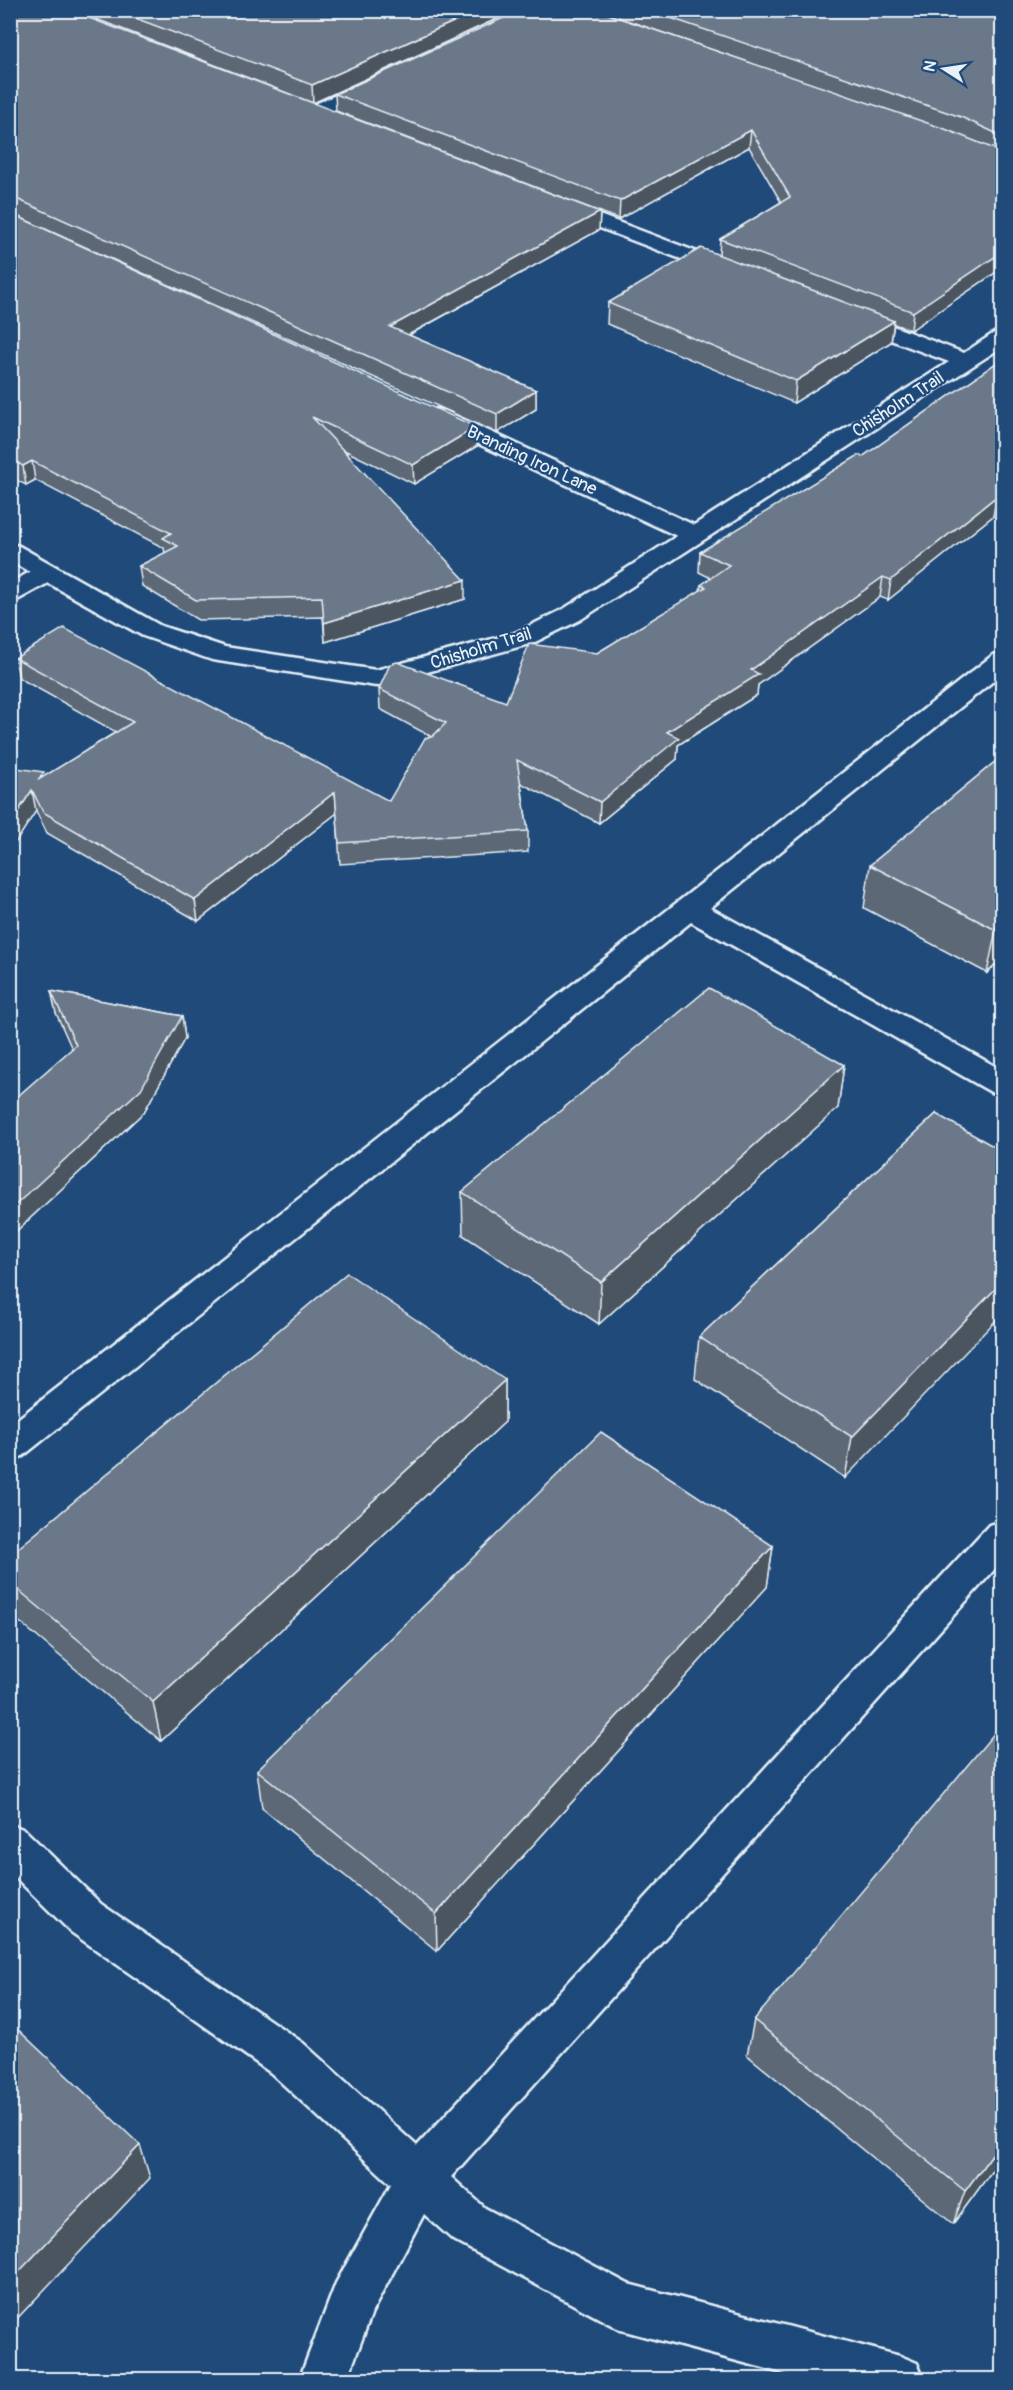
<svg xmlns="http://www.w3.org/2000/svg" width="1013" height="2390" font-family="Pangolin,sans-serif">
  <rect width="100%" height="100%" fill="#1f4a7a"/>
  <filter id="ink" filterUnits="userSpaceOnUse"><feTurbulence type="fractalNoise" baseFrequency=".0167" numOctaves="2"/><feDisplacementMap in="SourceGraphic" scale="12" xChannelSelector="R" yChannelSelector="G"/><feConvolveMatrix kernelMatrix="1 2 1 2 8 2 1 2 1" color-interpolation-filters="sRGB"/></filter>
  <g filter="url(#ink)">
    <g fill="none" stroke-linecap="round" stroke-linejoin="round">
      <defs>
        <g id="minor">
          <polygon points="376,78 383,80 385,84 383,88 322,115 308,115 305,111 308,107"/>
          <polygon points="557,199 737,267 741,271 737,275 730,277 723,275 550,209 547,205 550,201"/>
          <polygon points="851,310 964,353 994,333 1002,331 1002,347 580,620 533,643 376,686 212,660 143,636 48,583 19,599 10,601 10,583 30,572 10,561 10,544 19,546 161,626 225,647 376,670 515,633 562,610 677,536 429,421 426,416 429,411 437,409 445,411 694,525 949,362 843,322 840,317 843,312"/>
          <polygon points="1002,653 1002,674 710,908 1002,1070 1002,1095 991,1092 691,922 23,1456 10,1460 10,1425 993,655"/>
          <polygon points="1002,1521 1002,1561 451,2177 485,2208 628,2284 900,2356 917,2363 924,2380 808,2380 621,2330 453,2240 424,2214 372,2312 347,2380 299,2380 336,2283 391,2184 271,2073 71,1932 10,1872 10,1824 25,1830 101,1904 303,2043 417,2146 989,1525"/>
        </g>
      </defs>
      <use href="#minor" stroke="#e8f1f8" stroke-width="5"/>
      <use href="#minor" fill="#1f4a7a" fill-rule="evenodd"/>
    </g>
    <g fill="#5c6776" stroke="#e8f1f8" stroke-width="1.5">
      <polygon points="10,10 600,212 599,230 409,335 536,390 536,409 497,433 10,213"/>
      <polygon points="73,10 516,10 313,103"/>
      <polygon points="597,10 1002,10 1002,268 911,330 894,324 891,342 794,403 607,324 608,303 719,254 720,239 781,202 749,147 619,219 336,111 335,94 751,63"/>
      <polygon points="10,213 477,446 414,484 344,450 465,599 325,642 323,617 198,620 142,586 139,566 165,553 164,548 35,480 26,485 10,477"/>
      <polygon points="1002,359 1002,515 998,518 993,516 888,600 880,597 758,685 757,695 678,745 677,759 599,823 521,783 528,831 528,852 340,864 337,813 198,921 47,833 36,811 10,767 44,777 116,732 19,678 15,658 389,801 432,737 380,709 379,689 506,702 597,653 700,591 701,585 711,578 699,572 700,552 862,457"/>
      <polygon points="1002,756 1002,959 987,973 864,908 870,865"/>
      <polygon points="51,991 182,1016 185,1038 144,1112 10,1237 10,1103 72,1049 56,1013"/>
      <polygon points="844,1065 838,1108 599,1324 463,1235 462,1192"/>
      <polygon points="936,1114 845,1478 695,1379 699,1337"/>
      <polygon points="505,1380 505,1422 161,1741 10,1614 10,1555"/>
      <polygon points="773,1546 767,1587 437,1951 262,1808 257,1770"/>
      <polygon points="754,2020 1002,2157 953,2224 747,2055"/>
    </g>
    <g fill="#4b5460" stroke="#e8f1f8" stroke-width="1.5">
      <polygon points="480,10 516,10 313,103 312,85"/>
      <polygon points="751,130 749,147 619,219 620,201"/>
      <polygon points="600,212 599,230 390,345 390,327"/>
      <polygon points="1002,252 1002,268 911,330 913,312"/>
      <polygon points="894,321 891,342 794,403 796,381"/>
      <polygon points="536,390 536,409 497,433 497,414"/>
      <polygon points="476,427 477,446 414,484 413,465"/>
      <polygon points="32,461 35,480 26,485 23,466"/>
      <polygon points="997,496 993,516 888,600 891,580"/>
      <polygon points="1002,497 1002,515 998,518 1001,498"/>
      <polygon points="883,577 880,597 758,685 757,695 678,745 677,759 599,823 600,802 667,732 751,670"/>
      <polygon points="465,580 465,599 325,642 324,623"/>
      <polygon points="32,790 36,811 10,851 10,824"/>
      <polygon points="335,792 337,813 198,921 195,900"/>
      <polygon points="1002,924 1002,959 987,973 996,930"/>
      <polygon points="182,1016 185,1038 144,1112 10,1237 10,1210"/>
      <polygon points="844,1065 838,1108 599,1324 601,1282"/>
      <polygon points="1002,1282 1002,1314 845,1478 852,1437"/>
      <polygon points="505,1380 505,1422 161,1741 153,1702"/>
      <polygon points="773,1546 767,1587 437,1951 436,1914"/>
      <polygon points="1002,2141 1002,2157 953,2224 965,2191"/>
      <polygon points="140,2145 150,2178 10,2326 10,2281"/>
    </g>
    <g fill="#6b7889" stroke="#e8f1f8" stroke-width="1.5">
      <polygon points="10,10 68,10 600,212 390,327 536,390 497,414 10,196"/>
      <polygon points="114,10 480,10 312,85"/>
      <polygon points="521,10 596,10 945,129 1002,152 1002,252 913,312 720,239 790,197 751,130 620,201 335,94"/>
      <polygon points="647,10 1002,10 1002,136 961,117"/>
      <polygon points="10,213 476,427 413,465 312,417 465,580 324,623 322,597 196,600 139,566 178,546 163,538 171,533 32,461 23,466 10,459"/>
      <polygon points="701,248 894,321 796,381 608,303"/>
      <polygon points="1002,359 1002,497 1001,498 997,496 891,580 883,577 751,670 759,674 667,732 679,738 600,802 517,760 528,831 339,843 335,792 195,900 43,812 32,790 10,824 10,767 44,772 38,780 133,722 15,658 64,628 389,801 425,738 432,737 446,723 379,689 390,664 397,662 506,702 529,644 597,653 706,587 701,585 729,565 700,552 859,455 862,457"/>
      <polygon points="1002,756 1002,924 996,930 870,865"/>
      <polygon points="709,988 844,1065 601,1282 462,1192"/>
      <polygon points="51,991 182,1016 141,1089 10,1210 10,1103 76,1045"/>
      <polygon points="936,1114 1002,1151 1002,1282 852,1437 699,1337"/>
      <polygon points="347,1273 505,1380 153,1702 10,1583 10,1555"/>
      <polygon points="601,1432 773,1546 436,1914 257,1770"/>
      <polygon points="1002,1724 1002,2141 965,2191 754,2020"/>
      <polygon points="10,2022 140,2145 10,2281"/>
    </g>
  </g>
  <g text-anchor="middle" stroke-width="4.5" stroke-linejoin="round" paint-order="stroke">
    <g font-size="18" fill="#e8f1f8" stroke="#1f4a7a">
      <text transform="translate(898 404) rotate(-33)" y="6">Chisholm Trail</text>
      <text transform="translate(532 460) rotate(25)" y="6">Branding Iron Lane</text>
      <text transform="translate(481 648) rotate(-17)" y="6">Chisholm Trail</text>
    </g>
  </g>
  <rect width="1013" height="2390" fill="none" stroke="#1f4a7a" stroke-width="36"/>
  <rect x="18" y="18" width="977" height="2354" fill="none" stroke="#e8f1f8" stroke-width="2" filter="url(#ink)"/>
  <g transform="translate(944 69) rotate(282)" stroke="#1f4a7a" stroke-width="4.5" paint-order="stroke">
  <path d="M0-4.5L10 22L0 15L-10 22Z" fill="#e8f1f8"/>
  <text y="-9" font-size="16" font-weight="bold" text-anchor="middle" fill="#e8f1f8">N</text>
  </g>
</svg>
